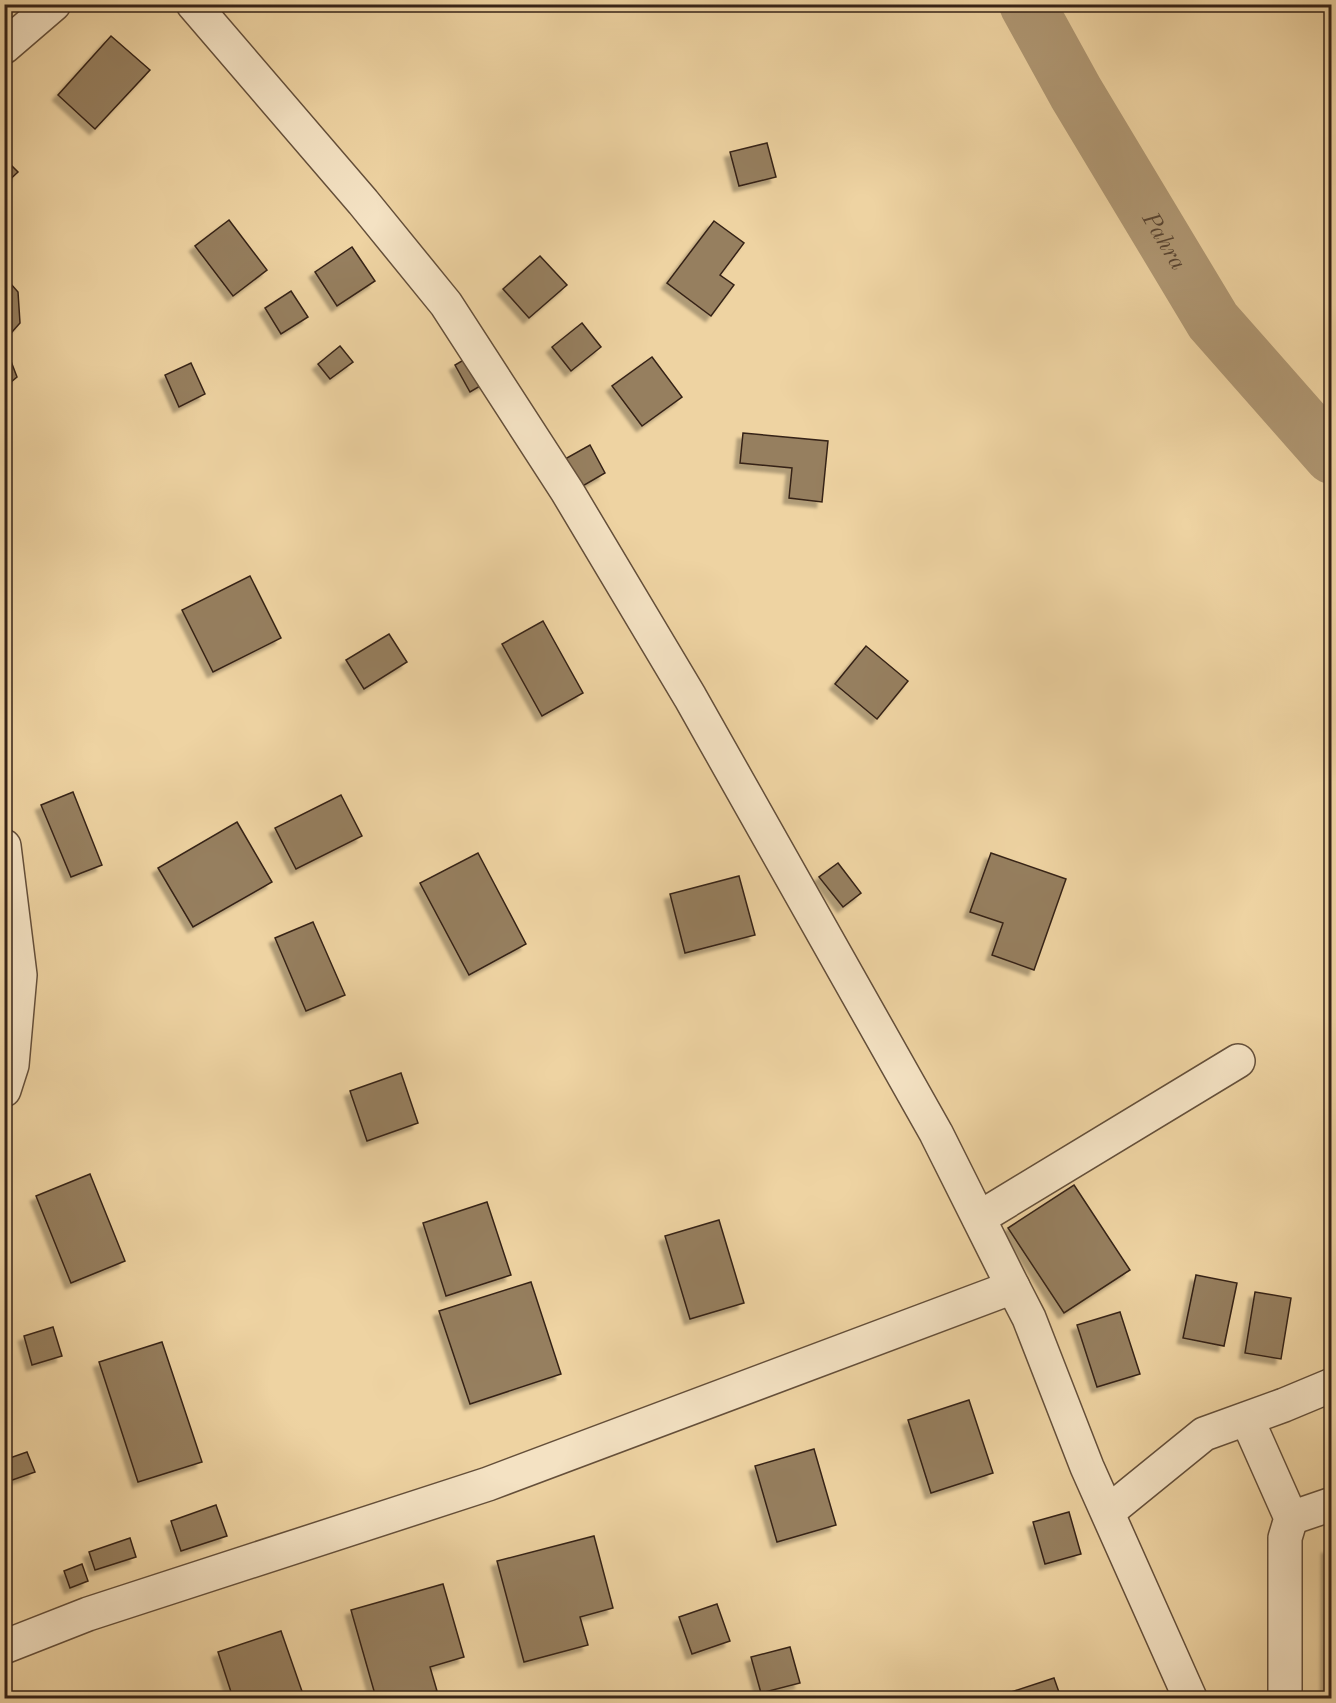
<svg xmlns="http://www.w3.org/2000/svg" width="1336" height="1703" font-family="'Old Standard TT',serif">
  <defs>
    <filter id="shadow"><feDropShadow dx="-5.5" dy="5.5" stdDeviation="1.5" flood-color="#0004"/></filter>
  </defs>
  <rect width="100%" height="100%" fill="#eed3a2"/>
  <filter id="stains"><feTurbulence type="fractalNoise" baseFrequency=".00333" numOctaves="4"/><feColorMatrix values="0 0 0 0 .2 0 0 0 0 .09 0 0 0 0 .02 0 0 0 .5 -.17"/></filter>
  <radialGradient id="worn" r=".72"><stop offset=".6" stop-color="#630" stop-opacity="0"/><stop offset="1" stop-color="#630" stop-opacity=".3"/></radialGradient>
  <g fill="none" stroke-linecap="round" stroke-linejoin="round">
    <path stroke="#af9773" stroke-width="56" id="s1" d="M1027 4 1076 93 1213 321 1332 456"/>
  </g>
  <g fill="#967f5f" stroke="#362317" stroke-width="1.5" filter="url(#shadow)">
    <polygon points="111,36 150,70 95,129 58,95"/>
    <polygon points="767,143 776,177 739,186 730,152"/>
    <polygon points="4,158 18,172 4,185"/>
    <polygon points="229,220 267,270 233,296 195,246"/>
    <polygon points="714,221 744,243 720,275 734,285 711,316 667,283"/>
    <polygon points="352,247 375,281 337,306 315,272"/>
    <polygon points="540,256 567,285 529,318 503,289"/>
    <polygon points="4,276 18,292 20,323 4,341"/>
    <polygon points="291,291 308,317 281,334 265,308"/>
    <polygon points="582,323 601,347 571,371 552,347"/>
    <polygon points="4,343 17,377 4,388"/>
    <polygon points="340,346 353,362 330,379 318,364"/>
    <polygon points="472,355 487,382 470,392 455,365"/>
    <polygon points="652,357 682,397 642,426 612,386"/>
    <polygon points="191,363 205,394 179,407 165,375"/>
    <polygon points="743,433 828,441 822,502 789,498 792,468 740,463"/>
    <polygon points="590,445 605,473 581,487 565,459"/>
    <polygon points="250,576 281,638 213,672 182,610"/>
    <polygon points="543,621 583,693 542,716 502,644"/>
    <polygon points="389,634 407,662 364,689 346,660"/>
    <polygon points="866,646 908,681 877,719 835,684"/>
    <polygon points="73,792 102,865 71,877 41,805"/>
    <polygon points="341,795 362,836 296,869 275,828"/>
    <polygon points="237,822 272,882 193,927 158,868"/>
    <polygon points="478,853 526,944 469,975 420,883"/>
    <polygon points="991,853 1066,879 1034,970 992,955 1003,923 970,912"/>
    <polygon points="838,863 861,893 843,907 819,877"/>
    <polygon points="739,876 755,935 685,953 670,894"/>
    <polygon points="313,922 345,995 306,1011 275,938"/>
    <polygon points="401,1073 418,1123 367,1141 350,1091"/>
    <polygon points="90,1174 125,1261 71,1283 36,1196"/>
    <polygon points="1074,1185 1130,1270 1064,1313 1008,1228"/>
    <polygon points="487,1202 511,1275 446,1296 423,1223"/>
    <polygon points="719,1220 744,1303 690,1319 665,1236"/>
    <polygon points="1196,1275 1237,1283 1224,1346 1183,1338"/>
    <polygon points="531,1282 561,1374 470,1404 439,1311"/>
    <polygon points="1255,1292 1291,1298 1281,1359 1245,1353"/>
    <polygon points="1120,1312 1140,1374 1097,1387 1077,1325"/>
    <polygon points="53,1327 62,1356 32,1365 24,1336"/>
    <polygon points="162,1342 202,1462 138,1482 99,1362"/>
    <polygon points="969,1400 993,1473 931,1493 908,1420"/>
    <polygon points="814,1449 836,1525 777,1542 755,1466"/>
    <polygon points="27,1452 35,1472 4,1483 4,1460"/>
    <polygon points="216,1505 227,1536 181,1551 171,1521"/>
    <polygon points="1069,1512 1081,1554 1045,1564 1033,1522"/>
    <polygon points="594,1536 613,1608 580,1617 588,1645 524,1662 497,1561"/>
    <polygon points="130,1538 136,1557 95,1570 89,1552"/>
    <polygon points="1327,1548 1332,1548 1332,1698 1326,1698"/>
    <polygon points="82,1564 88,1581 70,1588 64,1571"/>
    <polygon points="443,1584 464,1657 430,1667 437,1691 411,1698 376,1698 351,1610"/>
    <polygon points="717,1604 730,1641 692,1654 679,1617"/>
    <polygon points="281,1631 304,1697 233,1698 218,1652"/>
    <polygon points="790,1647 800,1683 761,1693 751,1657"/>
    <polygon points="1054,1678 1061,1698 1003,1698 1002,1695"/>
  </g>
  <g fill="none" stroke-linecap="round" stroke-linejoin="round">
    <defs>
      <g id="minor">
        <polyline points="193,4 363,202 446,304 567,491 690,697 936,1133 1013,1287 1029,1318 1087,1467 1190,1698"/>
        <polyline points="4,47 54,4"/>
        <polyline points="4,846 20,975 12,1065 4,1090"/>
        <polyline points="979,1218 1238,1061"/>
        <polyline points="1247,1419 1291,1518 1285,1538 1285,1698"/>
        <polyline points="1108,1512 1204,1434 1284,1405 1332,1385"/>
        <polyline points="1291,1518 1332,1504"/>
        <polyline points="4,1647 88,1614 488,1484 1013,1287"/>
      </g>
    </defs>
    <use href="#minor" stroke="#644f3a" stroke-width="36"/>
    <use href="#minor" stroke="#f4e2c3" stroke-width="33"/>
  </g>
  <g text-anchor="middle" stroke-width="4.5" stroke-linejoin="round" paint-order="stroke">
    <g font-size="24" font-style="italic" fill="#5a4633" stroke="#f4e2c3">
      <text dy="8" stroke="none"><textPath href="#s1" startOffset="274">Pahra</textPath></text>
    </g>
  </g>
  <rect width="1336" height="1703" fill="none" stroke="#eed3a2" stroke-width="24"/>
  <rect x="6" y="6" width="1324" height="1691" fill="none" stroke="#362317" stroke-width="3"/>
  <rect x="12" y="12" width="1312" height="1679" fill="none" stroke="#362317" stroke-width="1.5"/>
  <rect width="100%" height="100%" filter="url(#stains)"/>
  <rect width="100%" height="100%" fill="url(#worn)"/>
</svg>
